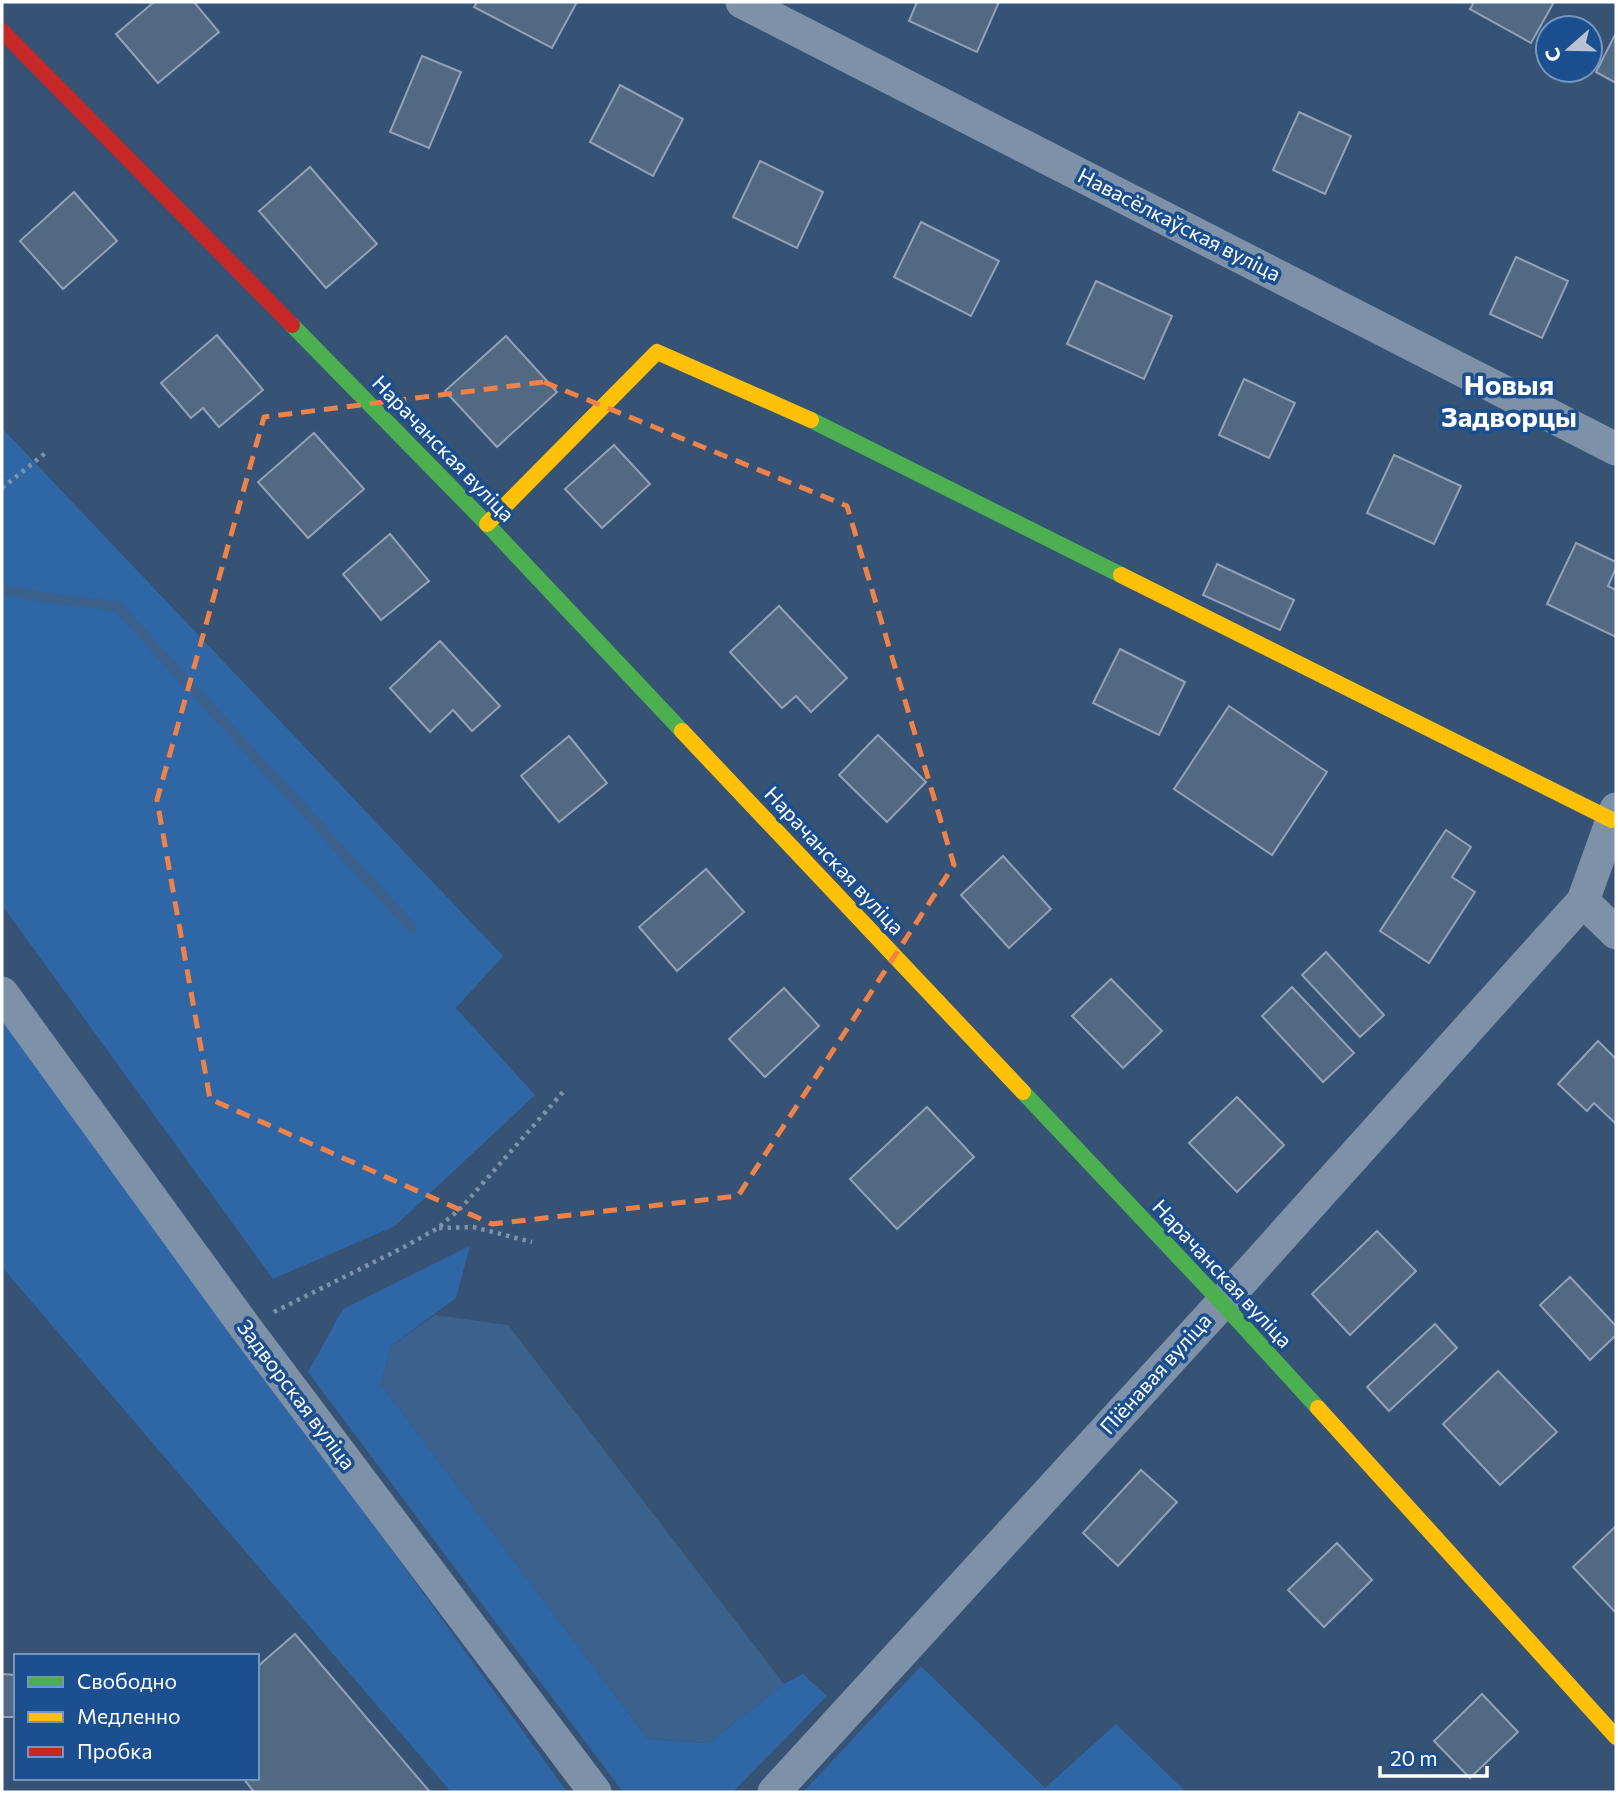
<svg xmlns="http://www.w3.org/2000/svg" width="1618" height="1794" font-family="Commissioner,sans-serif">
  <rect width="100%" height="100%" fill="#365274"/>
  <g fill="#2f66a5">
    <polygon points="2,428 503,956 456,1008 535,1095 395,1226 273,1279 2,905"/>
    <polygon points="2,1011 567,1792 451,1792 2,1267"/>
    <polygon points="470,1246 456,1298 391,1346 381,1384 648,1739 709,1743 784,1684 803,1674 827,1696 733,1792 623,1792 308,1372 343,1309"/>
    <polygon points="921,1666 1045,1788 1116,1724 1186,1792 803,1792"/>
  </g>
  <polygon fill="#3b618d" points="435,1315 508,1325 784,1684 709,1743 648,1739 381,1384 391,1346"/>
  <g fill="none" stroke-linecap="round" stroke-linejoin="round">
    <polyline stroke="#3b618d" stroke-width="10" points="2,589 47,598 117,606 412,928"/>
  </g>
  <g fill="#526984" stroke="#92a2b6" stroke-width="2">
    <polygon points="154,2 194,2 219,32 158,83 116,34"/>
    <polygon points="477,2 577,2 552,48 474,7"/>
    <polygon points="917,2 999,2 977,52 909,21"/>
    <polygon points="1474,2 1554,2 1531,43 1470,9"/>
    <polygon points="1616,33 1616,83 1596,72"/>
    <polygon points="422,56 461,72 429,148 390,132"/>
    <polygon points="620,85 683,119 653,176 590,142"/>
    <polygon points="1299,112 1351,136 1325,194 1273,170"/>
    <polygon points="760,161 823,192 797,248 733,217"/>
    <polygon points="310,167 377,244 326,288 259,211"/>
    <polygon points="74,192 117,241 63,289 20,241"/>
    <polygon points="921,222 999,261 971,316 894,277"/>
    <polygon points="1516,257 1568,281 1542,338 1490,314"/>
    <polygon points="1096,281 1172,316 1144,379 1067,344"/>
    <polygon points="217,335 263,390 219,427 203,408 191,418 161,383"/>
    <polygon points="506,336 557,392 497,447 445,391"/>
    <polygon points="1244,379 1295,403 1269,458 1219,435"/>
    <polygon points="314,433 364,489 308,538 258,482"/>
    <polygon points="614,445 650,484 602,528 565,489"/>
    <polygon points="1394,455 1461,486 1434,544 1367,513"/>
    <polygon points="390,534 429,581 381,620 343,574"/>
    <polygon points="1576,543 1616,562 1616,568 1608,586 1616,590 1616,637 1547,604"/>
    <polygon points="1217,564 1294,600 1280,630 1203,595"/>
    <polygon points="779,606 847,678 811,712 796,696 782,708 730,652"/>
    <polygon points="440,641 500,706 472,731 453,710 430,732 390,688"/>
    <polygon points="1120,649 1185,682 1159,735 1093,703"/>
    <polygon points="1229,706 1327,772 1272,855 1174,789"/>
    <polygon points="878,735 926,782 887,822 839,775"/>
    <polygon points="569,736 607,783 559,822 521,776"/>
    <polygon points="1446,830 1471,847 1452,877 1475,892 1429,963 1380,931"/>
    <polygon points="1003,856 1051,909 1009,948 961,895"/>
    <polygon points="706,869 744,912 677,971 639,927"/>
    <polygon points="1326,952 1384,1015 1360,1037 1302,975"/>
    <polygon points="1111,979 1162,1031 1123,1068 1072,1016"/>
    <polygon points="1292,987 1354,1053 1323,1082 1262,1016"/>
    <polygon points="784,988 819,1026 765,1077 729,1039"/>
    <polygon points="1598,1041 1616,1059 1616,1124 1594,1103 1587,1111 1558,1084"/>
    <polygon points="1237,1097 1284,1145 1237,1192 1189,1143"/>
    <polygon points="927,1107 974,1157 897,1229 850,1179"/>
    <polygon points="1377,1231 1416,1271 1350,1335 1312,1294"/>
    <polygon points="1570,1277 1616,1326 1616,1335 1590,1360 1540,1305"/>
    <polygon points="1435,1324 1457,1348 1389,1411 1367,1387"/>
    <polygon points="1498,1371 1557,1432 1500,1485 1443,1424"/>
    <polygon points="1141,1470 1177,1502 1118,1566 1083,1533"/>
    <polygon points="1616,1526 1616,1613 1573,1567"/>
    <polygon points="1337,1543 1372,1580 1324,1627 1288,1590"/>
    <polygon points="295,1634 430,1792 254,1792 243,1778 257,1778 257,1667"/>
    <polygon points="2,1674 16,1675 16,1717 2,1717"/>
    <polygon points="1482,1694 1518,1732 1470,1778 1434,1741"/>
  </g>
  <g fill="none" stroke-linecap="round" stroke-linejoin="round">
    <g stroke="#7d92a8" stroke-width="4.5" stroke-dasharray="3.5 5" stroke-linecap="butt">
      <polyline points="2,488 48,451"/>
      <polyline points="439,1228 473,1227 532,1242"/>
      <polyline points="274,1312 404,1247 438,1228 462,1207 563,1092"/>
    </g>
    <g stroke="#7d92a8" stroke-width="33">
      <polyline points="742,2 1616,449"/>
      <polyline points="1583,901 1616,933"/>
      <polyline points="2,993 245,1327 595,1792"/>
      <polyline points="774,1792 1222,1303 1583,901 1616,809"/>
    </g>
    <g stroke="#4caf50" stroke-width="16">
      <polyline points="292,325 487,524 682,731"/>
      <polyline points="811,420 1121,575"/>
      <polyline points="1023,1092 1222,1303 1318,1408"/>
    </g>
    <g stroke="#ffc107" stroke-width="16">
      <polyline points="487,524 657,352 811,420"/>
      <polyline points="1121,575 1612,820"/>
      <polyline points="682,731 1023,1092"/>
      <polyline points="1318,1408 1616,1737"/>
    </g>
    <polyline stroke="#c62828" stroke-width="16" points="2,31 292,325"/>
  </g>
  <path fill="none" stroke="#ee8249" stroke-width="5" stroke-dasharray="14 9" stroke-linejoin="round" d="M544 382 847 506 954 865 738 1196 492 1224 210 1099 157 800 264 417Z"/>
  <g text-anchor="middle" stroke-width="7" stroke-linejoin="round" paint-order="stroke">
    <g font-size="21" fill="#fff" stroke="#1b4f8f">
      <text transform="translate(1179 225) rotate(27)" y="7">Навасёлкаўская вуліца</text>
      <text transform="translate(443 449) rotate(46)" y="7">Нарачанская вуліца</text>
      <text transform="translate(834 861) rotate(47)" y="7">Нарачанская вуліца</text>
      <text transform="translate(1222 1274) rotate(47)" y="7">Нарачанская вуліца</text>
      <text transform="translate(1156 1374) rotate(-48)" y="7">Піёнавая вуліца</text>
      <text transform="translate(296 1395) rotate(53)" y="7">Задворская вуліца</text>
    </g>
    <g font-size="28" font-weight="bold" fill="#fff" stroke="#1b4f8f">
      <text x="1509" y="395">Новыя<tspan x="1509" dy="32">Задворцы</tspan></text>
    </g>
  </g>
  <rect width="1618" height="1794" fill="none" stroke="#ffffff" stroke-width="7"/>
  <rect x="14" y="1654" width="245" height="126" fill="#1b4f8f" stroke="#7695bc" stroke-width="2"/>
  <rect x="28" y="1677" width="35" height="10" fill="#4caf50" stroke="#7695bc" stroke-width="2"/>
  <text x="77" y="1689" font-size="21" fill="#ffffff">Свободно</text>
  <rect x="28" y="1712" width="35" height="10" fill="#ffc107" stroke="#7695bc" stroke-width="2"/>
  <text x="77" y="1724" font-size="21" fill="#ffffff">Медленно</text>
  <rect x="28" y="1747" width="35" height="10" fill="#c62828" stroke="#7695bc" stroke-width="2"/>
  <text x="77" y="1759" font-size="21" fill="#ffffff">Пробка</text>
  <g transform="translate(1569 49) rotate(250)"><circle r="33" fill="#1b4f8f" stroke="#7695bc" stroke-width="2"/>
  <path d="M0-5L12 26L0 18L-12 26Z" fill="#b9c2ce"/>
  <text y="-10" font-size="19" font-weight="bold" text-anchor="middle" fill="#ffffff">С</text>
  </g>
  <path d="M1380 1766v10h107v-10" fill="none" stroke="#ffffff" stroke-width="3.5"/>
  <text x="1390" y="1766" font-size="21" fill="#ffffff" stroke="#1b4f8f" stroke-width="5" paint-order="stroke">20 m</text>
</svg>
